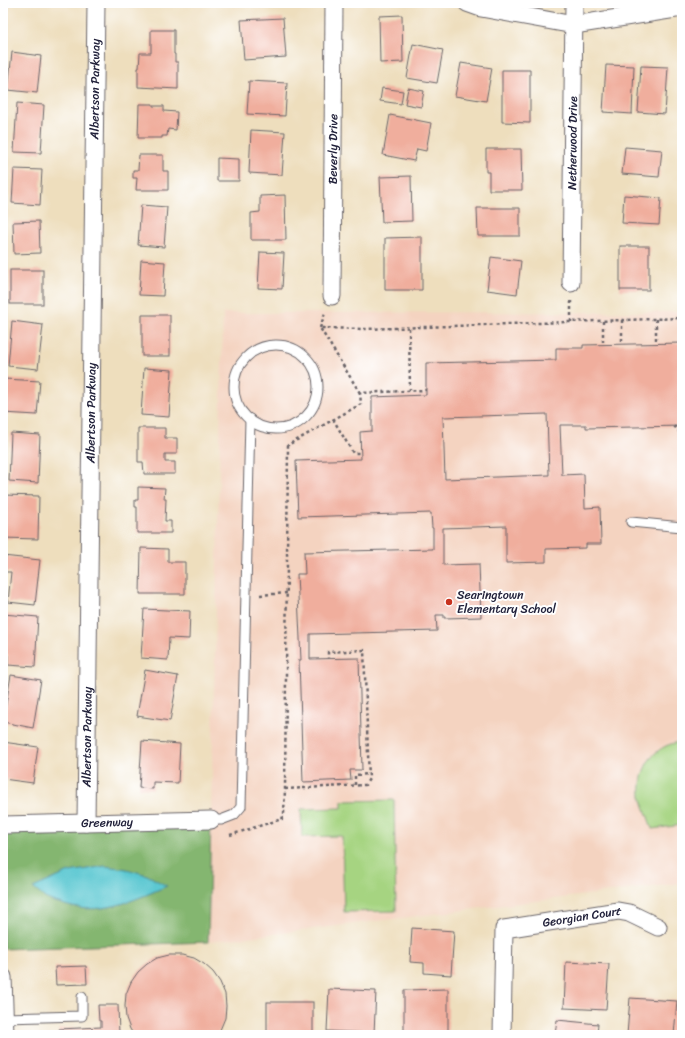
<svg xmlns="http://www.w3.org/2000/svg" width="685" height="1038" font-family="Sriracha,sans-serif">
  <rect width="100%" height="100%" fill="#fff"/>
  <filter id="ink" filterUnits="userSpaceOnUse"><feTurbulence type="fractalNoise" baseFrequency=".025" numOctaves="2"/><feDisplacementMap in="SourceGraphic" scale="8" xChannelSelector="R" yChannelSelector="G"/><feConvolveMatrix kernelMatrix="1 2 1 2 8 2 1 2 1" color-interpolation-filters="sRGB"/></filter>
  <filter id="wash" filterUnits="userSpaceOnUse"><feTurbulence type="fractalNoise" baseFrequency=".012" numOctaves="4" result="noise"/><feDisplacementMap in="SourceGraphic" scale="16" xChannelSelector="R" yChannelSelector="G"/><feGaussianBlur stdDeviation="0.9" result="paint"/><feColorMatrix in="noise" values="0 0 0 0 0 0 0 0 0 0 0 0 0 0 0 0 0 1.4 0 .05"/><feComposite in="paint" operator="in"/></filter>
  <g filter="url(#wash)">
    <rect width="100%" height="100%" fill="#eedebd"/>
    <polygon fill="#f4d3c0" points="682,312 682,883 208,942 223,313"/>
    <g fill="#a6d481" stroke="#647b5e">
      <path d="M679 742H682V825L652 829C649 819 643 805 641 796 639 775 647 755 666 746 670 744 675 743 679 742Z"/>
      <polygon points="394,800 396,911 344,912 342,836 302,837 301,809 342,808 342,801"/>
    </g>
    <polygon fill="#84b66f" stroke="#536c55" points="211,820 208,942 3,949 3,825"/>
    <path fill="#5bc8d2" stroke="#3e7586" d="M105 866 127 869 147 875 167 886C132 901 98 918 59 903 54 902 49 900 45 898 41 895 37 891 33 888L69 872Z"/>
    <g id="blocks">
      <g fill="#f0ae9d" fill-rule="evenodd">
        <polygon points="402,15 403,62 380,63 379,16"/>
        <polygon points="283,18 286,57 244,60 241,20"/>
        <polygon points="151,30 174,30 174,54 175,54 175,62 178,62 178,89 138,87 138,68 139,68 140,53 151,53"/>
        <polygon points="413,44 443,50 437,83 407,78"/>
        <polygon points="12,52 41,56 37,93 8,90"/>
        <polygon points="461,63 492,68 486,101 455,96"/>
        <polygon points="606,65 634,66 632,114 603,112"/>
        <polygon points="641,66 668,67 665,114 638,112"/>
        <polygon points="502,70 530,70 530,123 502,122"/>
        <polygon points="249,81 287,83 285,116 247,114"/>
        <polygon points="382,88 403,91 401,104 380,101"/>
        <polygon points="408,88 424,91 421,107 405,104"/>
        <polygon points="17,103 44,105 41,153 14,152"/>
        <polygon points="139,104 153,104 153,106 164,106 164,111 177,112 176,130 168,129 167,136 162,136 162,138 138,138"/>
        <polygon points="390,115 431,123 426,151 417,149 414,161 383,155"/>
        <polygon points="251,130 285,132 282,175 249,173"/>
        <polygon points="625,147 662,150 659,177 622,174"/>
        <polygon points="486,149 521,149 522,190 489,190 489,172 486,172"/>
        <polygon points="139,155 163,155 163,171 168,171 168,190 136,190 137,178 133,178 133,170 138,170"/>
        <polygon points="217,158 239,159 239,181 217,181"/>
        <polygon points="14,169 42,170 40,205 12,203"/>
        <polygon points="411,176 412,221 382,222 380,177"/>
        <polygon points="285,195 286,240 251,240 251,213 260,212 260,196"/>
        <polygon points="624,195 661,198 659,225 622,223"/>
        <polygon points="141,205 167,207 164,247 138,245"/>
        <polygon points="477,208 520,208 520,236 478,236"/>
        <polygon points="39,221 40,253 14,254 13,222"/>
        <polygon points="422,237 422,290 385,290 385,238"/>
        <rect x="620" y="246" width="29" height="44"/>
        <polygon points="260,252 284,253 282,289 258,288"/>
        <polygon points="491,257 521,261 517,294 487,290"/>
        <polygon points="141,260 165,262 163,296 139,295"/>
        <rect x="10" y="270" width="33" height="34"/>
        <rect x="142" y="315" width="28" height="41"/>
        <polygon points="12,321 43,325 38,369 8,366"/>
        <path d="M682 343V426L586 428V425H560L562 475 584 474 585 508 600 507 601 544H586V548L546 549V562L506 563V526L443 528V565L479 564 481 617 444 618V615H436L437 631 310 634V659L359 658 362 770H350L351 780 303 782 299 660H301L297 574H305L304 552 433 549V528H432L431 513 298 517 296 461 361 459 360 432 372 431V397L426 395V363L556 360V348H583V345ZM547 414 549 475 445 479 443 417Z"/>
        <polygon points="144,368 172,370 169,417 141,415"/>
        <polygon points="4,379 40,381 37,415 3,413"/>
        <polygon points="138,428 165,428 165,438 177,438 177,454 165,454 165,462 175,462 175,474 144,474 143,462 138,462"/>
        <polygon points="11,433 40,435 38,483 9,481"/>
        <polygon points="138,487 165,488 164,499 166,499 165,521 171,521 171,533 137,533 137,507 135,507 135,500 138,500"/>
        <polygon points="3,495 39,496 38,539 3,538"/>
        <polygon points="141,548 168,549 168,562 185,562 185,594 140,594"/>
        <polygon points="3,556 40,560 35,605 8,602 11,572 3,572"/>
        <polygon points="144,609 190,611 189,639 169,638 168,660 141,658"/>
        <polygon points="3,614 38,617 35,667 8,665 8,655 3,654"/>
        <polygon points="145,670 178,676 170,721 137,716"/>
        <polygon points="11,675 41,680 33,728 3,722"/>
        <polygon points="142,741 180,744 178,783 153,782 153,789 139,788"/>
        <polygon points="3,742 38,747 33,783 3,779"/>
        <polygon points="412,928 454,931 451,975 424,973 424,963 410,962"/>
        <polygon points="169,955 182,955 194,958 204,964 213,972 220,982 225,994 226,1006 225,1018 220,1030 216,1035 134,1035 130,1029 126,1018 125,1006 126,994 131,982 138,972 147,964 157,958"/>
        <polygon points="566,962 609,964 606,1010 564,1008"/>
        <polygon points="86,966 87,984 56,985 55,967"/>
        <polygon points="329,989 376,991 374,1033 327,1031"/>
        <polygon points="448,989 448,1035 404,1035 404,990"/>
        <polygon points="630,998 677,1001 674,1035 627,1035"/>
        <rect x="267" y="1002" width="46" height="33"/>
        <polygon points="98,1005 118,1005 119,1035 59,1035 59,1029 101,1027 101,1021 99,1021"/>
        <polygon points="557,1020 598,1024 597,1035 555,1035"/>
      </g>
    </g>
  </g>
  <g filter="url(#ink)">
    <use href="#blocks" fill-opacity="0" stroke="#696468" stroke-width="1"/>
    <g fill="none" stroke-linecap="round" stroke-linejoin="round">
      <defs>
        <g id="lane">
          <circle cx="276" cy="387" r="42"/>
          <polyline points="631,522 682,527"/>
          <polyline points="211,820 221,820 234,815 241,807 250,419"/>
          <polyline points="4,1018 82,1016 82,997"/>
        </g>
        <g id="street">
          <polyline points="467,3 481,8 574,25 682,8"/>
          <path id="s1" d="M571 283 574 3"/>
          <path id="s2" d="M332 296 334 3"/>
          <path id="s3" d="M86 823 96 3"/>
          <path id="s4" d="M3 825 211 820"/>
          <polyline points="3,977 5,1035"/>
          <path id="s5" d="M502 1035 504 929 618 911 629 913 658 927"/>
        </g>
      </defs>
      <use href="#lane" stroke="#696468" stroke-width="11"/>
      <use href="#street" stroke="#696468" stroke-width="19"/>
      <g stroke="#696468" stroke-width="2.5" stroke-dasharray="3 3" stroke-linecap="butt">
        <polyline points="656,319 656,343"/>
        <polyline points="622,320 622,344"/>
        <polyline points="603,321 603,345"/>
        <polyline points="571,322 571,301"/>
        <polyline points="320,328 325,313"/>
        <polyline points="409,328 410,390"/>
        <polyline points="360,393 320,328 366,329 682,318"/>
        <polyline points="333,419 353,453 361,453"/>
        <polyline points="674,426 682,435"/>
        <polyline points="260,595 287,593"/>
        <polyline points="355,785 355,775 369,774"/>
        <polyline points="285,789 365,785 369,779 364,650 328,652 328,659"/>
        <polyline points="230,835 282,819 284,814 285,789 288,445 361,404 360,393 426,390"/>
      </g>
      <use href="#lane" stroke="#fff" stroke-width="9"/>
      <use href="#street" stroke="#fff" stroke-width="17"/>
    </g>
  </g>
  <circle fill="#c8321e" stroke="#fff" stroke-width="1.5" cx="449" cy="602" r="4"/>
  <g text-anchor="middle" stroke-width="4" stroke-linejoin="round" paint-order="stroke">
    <g font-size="12" fill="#22223b" stroke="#fff">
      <text dy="4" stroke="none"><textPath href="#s3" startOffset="734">Albertson Parkway</textPath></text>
      <text dy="4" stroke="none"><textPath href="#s1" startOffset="140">Netherwood Drive</textPath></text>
      <text dy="4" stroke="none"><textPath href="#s2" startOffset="147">Beverly Drive</textPath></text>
      <text dy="4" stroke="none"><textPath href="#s3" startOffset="410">Albertson Parkway</textPath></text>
      <text dy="4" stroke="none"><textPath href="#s3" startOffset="86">Albertson Parkway</textPath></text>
      <text dy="4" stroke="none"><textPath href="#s4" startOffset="104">Greenway</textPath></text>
      <text dy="4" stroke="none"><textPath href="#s5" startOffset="185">Georgian Court</textPath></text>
    </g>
    <g font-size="12" fill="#22223b" stroke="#fff" text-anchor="start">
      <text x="457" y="599">Searingtown<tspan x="457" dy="14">Elementary School</tspan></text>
    </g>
  </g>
  <rect width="685" height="1038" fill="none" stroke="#fff" stroke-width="16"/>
</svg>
